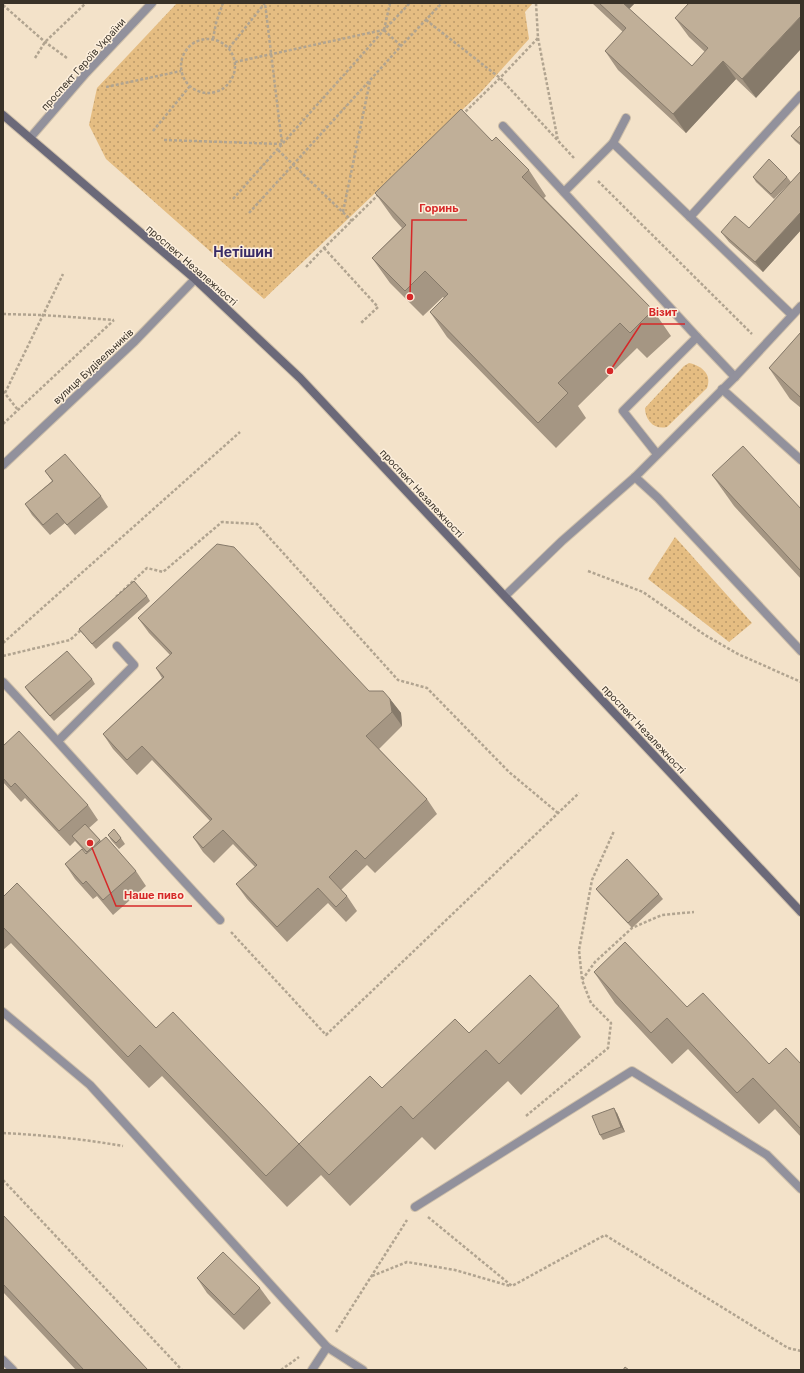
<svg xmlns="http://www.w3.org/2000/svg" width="804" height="1373" font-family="Inter,sans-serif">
  <defs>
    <pattern id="grass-dots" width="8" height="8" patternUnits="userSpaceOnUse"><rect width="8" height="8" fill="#e5bd82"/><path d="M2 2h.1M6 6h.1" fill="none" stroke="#bb9a6a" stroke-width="1.8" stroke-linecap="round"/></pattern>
  </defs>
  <rect width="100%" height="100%" fill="#f3e2c9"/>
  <g fill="url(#grass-dots)">
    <polygon points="177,3 533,3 525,12 529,39 481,92 264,299 106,159 89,125 97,88"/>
    <path d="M689 363C702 366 712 374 707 388L667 427C654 430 645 420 645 408L684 366Z"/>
    <polygon points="675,537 752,623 729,642 648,579"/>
  </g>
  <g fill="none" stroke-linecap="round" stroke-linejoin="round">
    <defs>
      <g id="service">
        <polyline points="626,118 613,143 792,315"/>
        <polyline points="503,126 697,337 735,377"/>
        <polyline points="564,192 613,143"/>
        <polyline points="690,217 801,95"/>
        <polyline points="722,389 801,460"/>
        <polyline points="657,454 623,411 697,337"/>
        <polyline points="635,477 658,498 801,651"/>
        <polyline points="505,596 562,541 635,477 735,377 801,306"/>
        <path d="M3 682C76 760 146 842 220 920"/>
        <polyline points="58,741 134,665 117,646"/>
        <polyline points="3,1012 90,1085 327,1347 363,1370"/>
        <polyline points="415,1207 632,1071 767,1155 801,1189"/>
        <polyline points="3,1360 13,1370"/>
        <polyline points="312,1370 327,1347"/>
      </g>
      <g id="minor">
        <polyline points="30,138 86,73 152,3"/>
        <polyline points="3,465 135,341 195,279"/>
      </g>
      <polyline id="secondary" points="3,115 195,279 300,378 801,912"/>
    </defs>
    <use href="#service" stroke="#cebfa9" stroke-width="10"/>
    <use href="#minor" stroke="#cebfa9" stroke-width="10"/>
    <use href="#secondary" stroke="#cebfa9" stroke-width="10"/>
    <g stroke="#b1a490" stroke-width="2.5" stroke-dasharray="3 2" stroke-linecap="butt">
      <polyline points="3,5 45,42 67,58"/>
      <polyline points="426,20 500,78 574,158"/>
      <polyline points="384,30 390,3"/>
      <polyline points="384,30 401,46"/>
      <polyline points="538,38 558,141"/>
      <circle cx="208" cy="66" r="27"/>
      <polyline points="213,39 216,23 223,3"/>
      <polyline points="229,48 265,3"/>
      <polyline points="35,58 45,42 86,3"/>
      <polyline points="235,62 383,30"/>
      <polyline points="106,87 181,71"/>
      <polyline points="462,115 500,78 538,38 536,3"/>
      <polyline points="153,131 190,86"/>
      <polyline points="164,140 282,144 265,3"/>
      <polyline points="278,150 352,221"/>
      <polyline points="598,181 752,334"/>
      <polyline points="233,199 384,30 410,3"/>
      <polyline points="343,212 370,81"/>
      <polyline points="249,213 401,46 442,3"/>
      <polyline points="324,248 378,307 361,323"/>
      <polyline points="306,267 324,248 379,194"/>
      <polyline points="3,314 42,315 114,320"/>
      <polyline points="3,391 18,410"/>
      <polyline points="5,393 63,274"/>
      <polyline points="3,424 114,320"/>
      <polyline points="588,571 643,592 705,635 738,654 801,682"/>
      <polyline points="116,597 147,568 163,572 222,522 257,524 398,680 427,688 509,772 558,813"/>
      <polyline points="3,643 240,432"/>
      <polyline points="3,656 70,640 82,629"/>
      <polyline points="231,932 326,1035 579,793"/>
      <polyline points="582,979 579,950 592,880 614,831"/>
      <polyline points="526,1116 608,1048 611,1023 591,1003 582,980 595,962 632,928 662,915 694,912"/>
      <path d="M3 1133C43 1135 83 1139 123 1146"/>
      <polyline points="3,1180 182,1370"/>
      <polyline points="428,1217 512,1286 605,1235 788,1348 801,1351"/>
      <polyline points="372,1276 407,1262 455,1270 510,1286"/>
      <polyline points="336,1332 407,1220"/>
      <polyline points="281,1370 299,1357"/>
    </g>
    <use href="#service" stroke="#92919c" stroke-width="8"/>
    <use href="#minor" stroke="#92919c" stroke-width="8"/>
    <use href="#secondary" stroke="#6b6979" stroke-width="8"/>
  </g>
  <g fill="#a59683">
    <polygon points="592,3 635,3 629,9 692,66 705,52 689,37 675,18 689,3 756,98 736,79 686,133 618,70 605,51 623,32"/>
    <polygon points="801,125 801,146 795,141 791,136"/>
    <polygon points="492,141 529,170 546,196 544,198 653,310 671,336 647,358 637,348 578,406 586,418 556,448 447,337 430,312 444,298 443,297 423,316 390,283 372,258 402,228 393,218 375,193"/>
    <polygon points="801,171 801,230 763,272 729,242 721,232 749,228"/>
    <polygon points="753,177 787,177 791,182 774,199 756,182"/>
    <polygon points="801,332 801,408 790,399 769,368"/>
    <polygon points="45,471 101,496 108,507 75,535 65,523 50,535 32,515 25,504 52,481"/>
    <polygon points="712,475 801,509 801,579 734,506"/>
    <polygon points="147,596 150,601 96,649 83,634 79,629"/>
    <polygon points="138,618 369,691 390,699 401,713 402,726 379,749 427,799 437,814 375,873 367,865 341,890 347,896 357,911 346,922 328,903 287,942 247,899 236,884 255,867 233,844 214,863 203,852 193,837 210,821 152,760 137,775 113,749 103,734 162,678 156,668 170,655 149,633"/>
    <polygon points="92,679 95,684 54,721 29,693 25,687"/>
    <polygon points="3,746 88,805 98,820 89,828 101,841 136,871 146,886 113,915 97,896 93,899 75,879 65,864 87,854 75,841 70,846 25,798 21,802 3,782"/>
    <polygon points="108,835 121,838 125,844 119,849 111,840"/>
    <polygon points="596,889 659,894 663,899 632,928 600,894"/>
    <polygon points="3,895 156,1028 299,1144 382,1088 469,1033 559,1006 581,1037 521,1095 508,1081 435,1150 422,1137 350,1206 321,1175 287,1207 162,1076 149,1088 11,943 3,950"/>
    <polygon points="594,972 687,1007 769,1064 801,1064 801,1137 775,1109 759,1124 688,1049 672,1064 615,1003"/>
    <polygon points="617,1113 625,1132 603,1140 600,1135"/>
    <polygon points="3,1215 148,1370 76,1370 3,1292"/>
    <polygon points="197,1278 260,1288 271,1303 244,1330 207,1293"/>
  </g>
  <g fill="#867a6a">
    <polygon points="620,3 635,3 626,12"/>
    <polygon points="801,16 801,49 756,98 742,79"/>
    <polygon points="723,61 736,79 686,133 673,114"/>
    <polygon points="801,212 801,230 763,272 755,262"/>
    <polygon points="390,699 401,713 402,726 392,712"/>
    <polygon points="614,1108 617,1113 625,1132 621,1127"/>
  </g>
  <g fill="#c0af98" stroke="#867a6a">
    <polygon points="599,3 623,3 692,66 708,48 675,18 689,3 801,3 801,16 742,79 723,61 673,114 605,51 626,28"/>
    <polygon points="461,109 492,141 496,137 529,170 522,177 653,310 630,333 620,323 558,383 568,393 538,423 430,312 448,294 425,271 405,291 372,258 406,225 375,193"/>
    <polygon points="801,125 801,144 791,136"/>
    <polygon points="769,159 787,177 771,194 753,177"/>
    <polygon points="801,171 801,212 755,262 721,232 735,216 749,228"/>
    <polygon points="801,332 801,398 769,368"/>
    <polygon points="743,446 801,509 801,571 712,475"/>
    <polygon points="65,454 101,496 67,525 57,513 43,525 25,504 53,481 45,471"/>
    <polygon points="217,544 234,547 369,691 383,691 390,699 392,712 366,736 427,799 365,859 356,850 329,877 347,896 336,907 318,888 277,927 236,884 257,865 223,830 203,848 193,837 212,819 142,746 127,760 103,734 164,677 156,668 172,653 138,618"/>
    <polygon points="134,581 147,596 92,644 79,629"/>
    <polygon points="67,651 92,679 50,716 25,687"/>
    <polygon points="19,731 88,805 59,831 15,783 11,787 3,778 3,746"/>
    <polygon points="85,824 100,840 87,852 72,836"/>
    <polygon points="114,829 121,838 116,843 108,835"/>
    <polygon points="106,837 136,871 103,900 86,881 83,884 65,864 82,849 86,854"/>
    <polygon points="627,859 659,894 628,923 596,889"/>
    <polygon points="17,883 156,1028 173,1012 299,1144 266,1176 140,1045 128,1057 3,927 3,895 4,896"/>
    <polygon points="625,942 687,1007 703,993 769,1064 786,1048 801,1064 801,1129 753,1078 737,1093 667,1018 651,1033 594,972"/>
    <polygon points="530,975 559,1006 499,1064 486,1050 413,1119 401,1106 329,1175 299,1144 370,1076 382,1088 455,1019 469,1033"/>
    <polygon points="614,1108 621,1127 600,1135 592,1116"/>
    <polygon points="3,1215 148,1370 84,1370 3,1284"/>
    <polygon points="223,1252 260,1288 234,1315 197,1278"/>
    <polygon points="625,1367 629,1370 623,1370"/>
  </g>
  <g text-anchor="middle" stroke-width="3" stroke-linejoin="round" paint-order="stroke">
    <g font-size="10" fill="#393228" stroke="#fdefdc">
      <text transform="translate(83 64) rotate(-48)" y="4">проспект Героїв України</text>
      <text transform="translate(192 265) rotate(41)" y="4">проспект Незалежності</text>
      <text transform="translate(93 366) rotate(-43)" y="4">вулиця Будівельників</text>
      <text transform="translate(422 493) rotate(47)" y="4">проспект Незалежності</text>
      <text transform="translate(644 729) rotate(47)" y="4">проспект Незалежності</text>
    </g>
    <g font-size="14" font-weight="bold" fill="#382b67" stroke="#fdefdc">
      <text x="243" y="257">Нетішин</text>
    </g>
  </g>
  <path fill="none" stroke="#d62828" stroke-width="1.5" d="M410 297L412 220H467M610 371L641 324H685M90 843L116 906H192"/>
  <g fill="#d62828" stroke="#fdefdc" stroke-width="1.5">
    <circle cx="410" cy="297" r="4"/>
    <circle cx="610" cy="371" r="4"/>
    <circle cx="90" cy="843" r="4"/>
  </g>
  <g font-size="11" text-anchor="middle" font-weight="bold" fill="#d62828" stroke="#fdefdc" stroke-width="3" stroke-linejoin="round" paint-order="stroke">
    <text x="439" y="212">Горинь</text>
    <text x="663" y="316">Візит</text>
    <text x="154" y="899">Наше пиво</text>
  </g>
  <rect width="804" height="1373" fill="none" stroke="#393228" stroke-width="8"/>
</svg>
